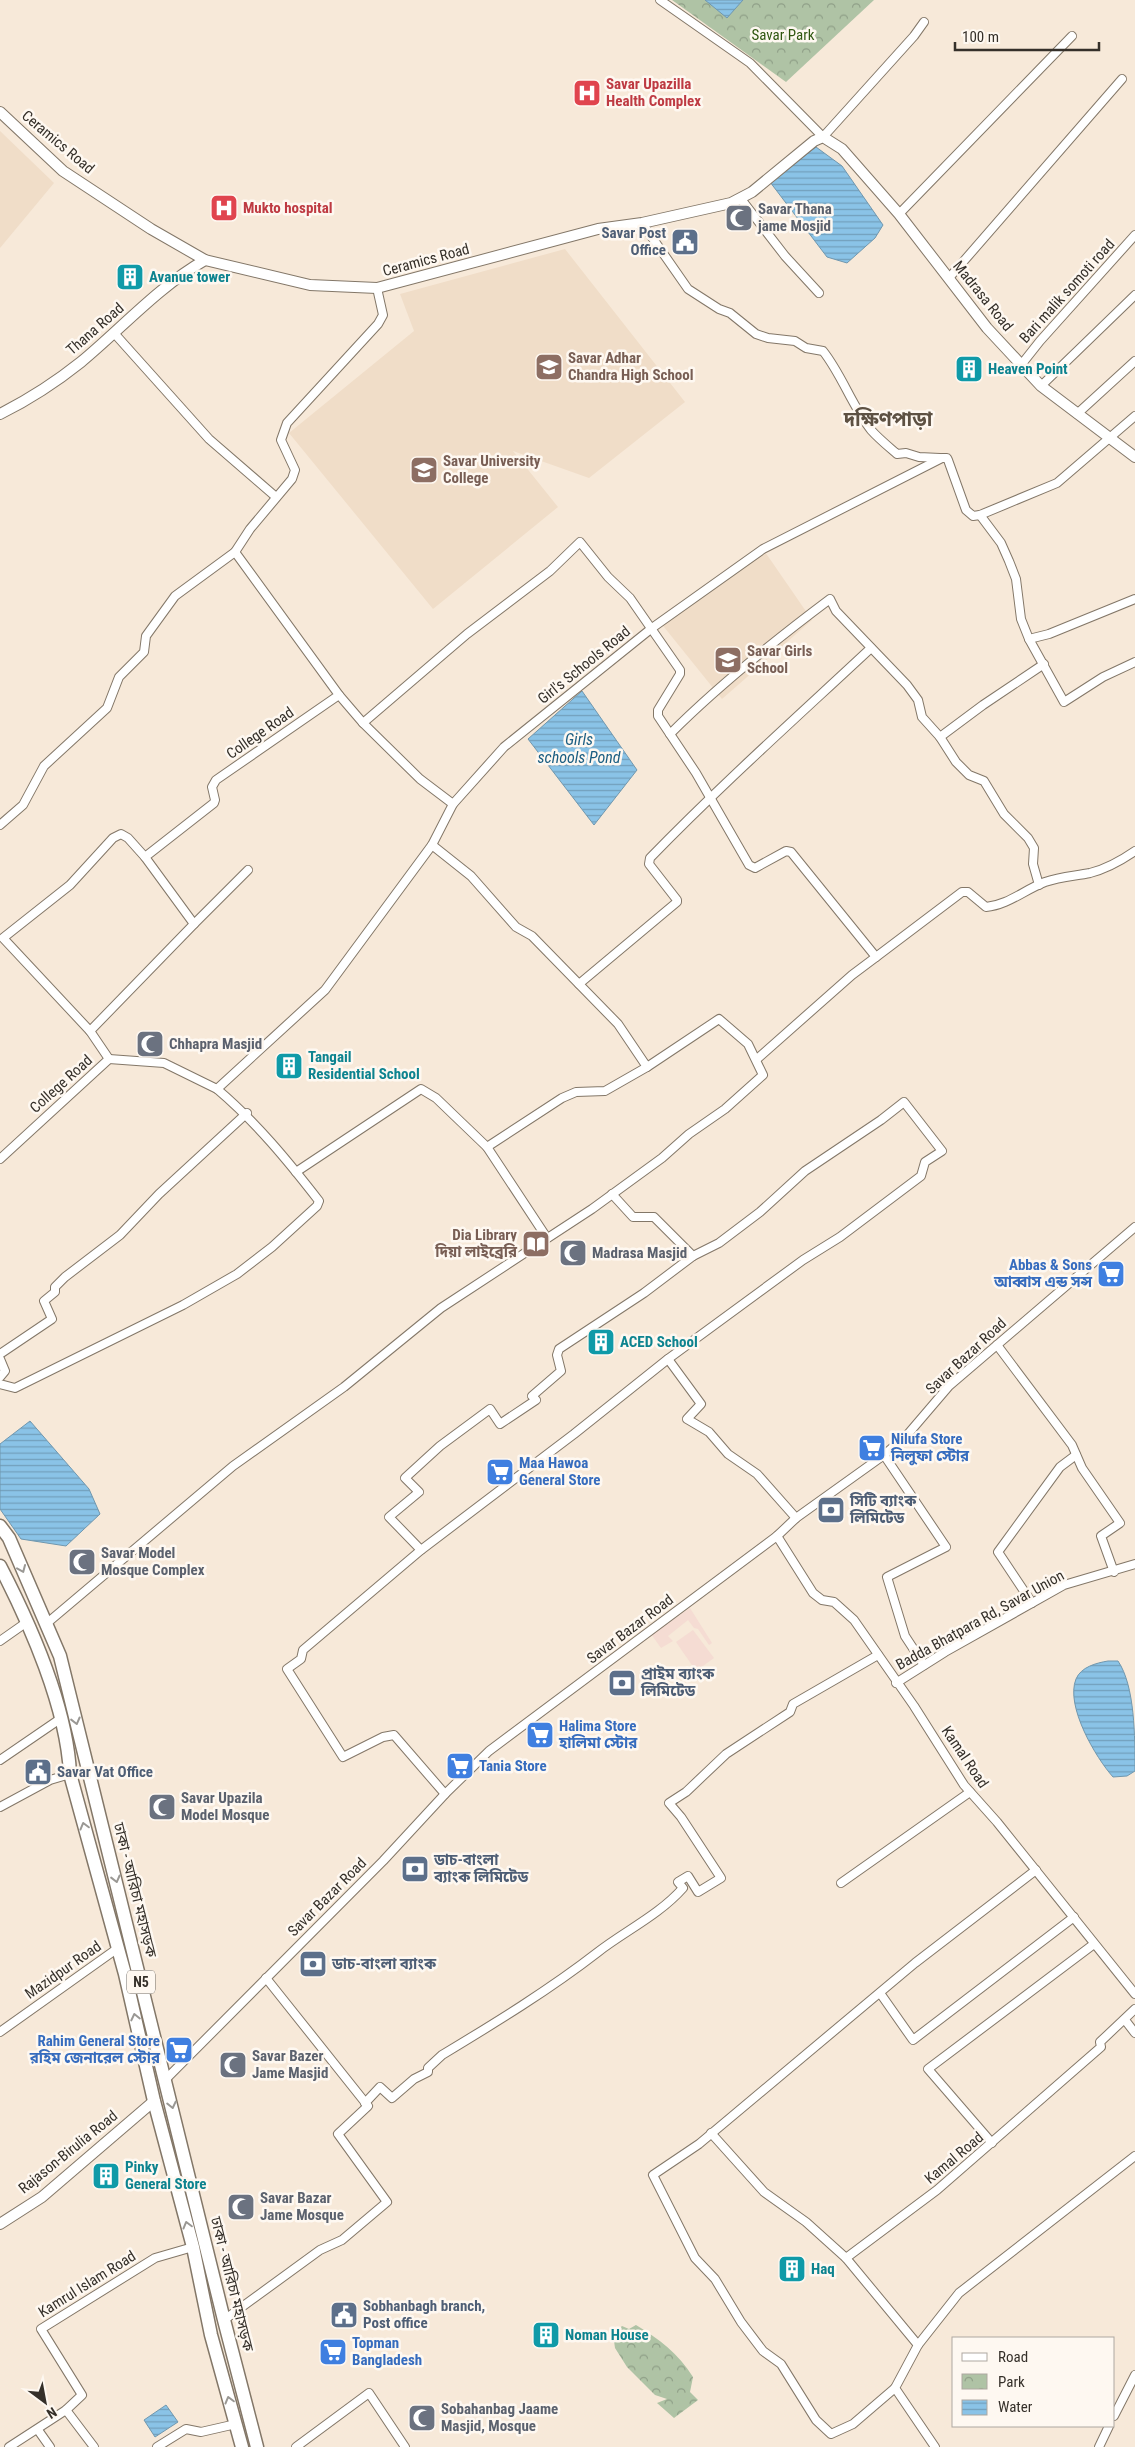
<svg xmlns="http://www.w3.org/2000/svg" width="1135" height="2447" font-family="'Roboto Condensed','Noto Sans Bengali',sans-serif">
  <defs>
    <pattern id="park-crowns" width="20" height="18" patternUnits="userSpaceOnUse" patternTransform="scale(1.25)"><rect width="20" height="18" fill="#afc3a5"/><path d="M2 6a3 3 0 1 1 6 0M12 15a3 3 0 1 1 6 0" fill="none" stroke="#8f9f87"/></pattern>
    <pattern id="water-rules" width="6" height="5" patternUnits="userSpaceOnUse" patternTransform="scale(1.25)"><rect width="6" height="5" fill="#8ac3e7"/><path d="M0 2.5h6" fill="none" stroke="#729fbb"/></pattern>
  </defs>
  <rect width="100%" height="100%" fill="#f7e9d9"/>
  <g fill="#f5dcd3">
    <polygon points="690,1608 712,1643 709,1645 698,1629 694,1628 688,1620 668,1636 673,1641 661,1648 651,1634"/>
    <polygon points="693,1630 714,1658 696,1671 676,1642"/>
  </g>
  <g fill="#f0ddc8">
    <polygon points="0,131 54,183 0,248"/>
    <polygon points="565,249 685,402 589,478 513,451 558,507 433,609 289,433 414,331 400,294"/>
    <polygon points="763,549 812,620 722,699 660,622"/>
  </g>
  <polygon fill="#f1dae7" points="222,197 236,207 227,218 212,210"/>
  <g fill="url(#park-crowns)">
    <polygon points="672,0 874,0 786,82"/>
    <path d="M636 2325C659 2339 678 2353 693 2377L690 2392 698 2400 674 2418 657 2403 667 2399 655 2395 627 2367 615 2348 613 2334 622 2326 629 2329Z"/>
  </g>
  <g fill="url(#water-rules)" stroke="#7097ae">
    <polygon points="705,0 743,0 727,18"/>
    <polygon points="816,147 842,166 883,225 875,238 847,263 827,257 770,182"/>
    <polygon points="582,691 637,770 594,825 528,739"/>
    <polygon points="30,1421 89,1489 100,1514 66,1546 21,1539 0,1509 0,1444"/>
    <path d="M1108 1661H1118C1135 1686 1135 1737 1135 1771L1127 1776 1113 1777C1096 1758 1065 1706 1076 1679 1081 1667 1096 1663 1108 1661Z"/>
    <polygon points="166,2405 178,2422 155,2437 144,2420"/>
  </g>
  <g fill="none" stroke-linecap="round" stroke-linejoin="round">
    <defs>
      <g id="minor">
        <polyline points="660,0 750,63 823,137 914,36 924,22"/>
        <polyline points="741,199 785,256 819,293"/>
        <polyline points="899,214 1072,36"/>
        <path d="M642 223 688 289 719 309 730 313 756 334 768 338 795 341 806 348 823 351C842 375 852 406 871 430 879 439 889 447 897 454L906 453 919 457 940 458"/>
        <polyline points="949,278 1122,79"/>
        <polyline points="114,333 209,439 276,497"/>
        <polyline points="1021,365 1040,341 1135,235"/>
        <polyline points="1041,386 1135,295"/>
        <polyline points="1077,414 1135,361"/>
        <polyline points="980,515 1001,543 1009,561 1016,579 1021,619 1029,639 1064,702 1103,677 1135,662"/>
        <polyline points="1029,639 1049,634 1135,599"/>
        <path d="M339 695 363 723 467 634 550 571 580 542 608 577 630 598 680 670V674L658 710V716L696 773 749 865 755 868 786 851 791 852 876 957 962 892H968L986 907C1008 905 1024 890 1045 882 1060 877 1075 876 1090 873 1106 869 1122 860 1135 851"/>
        <polyline points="363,723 420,779 453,804"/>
        <path d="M670 734C720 684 774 641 830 599L836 611 907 685 918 700 922 717 940 737"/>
        <polyline points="0,825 23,805 44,766 107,708 119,677 144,652 146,636 175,596 235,552"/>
        <polyline points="1039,885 1033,864 1034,848 1028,838 1004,814 984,781 969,775 956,762 940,737 983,705 1044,664"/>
        <polyline points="194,924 248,870"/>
        <path d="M579 984 677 902V900L649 864 650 858C721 785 797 717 871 648"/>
        <polyline points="90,1031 3,938 70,885 113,838 121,834 128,838 145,857"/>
        <polyline points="109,1059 164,1063 217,1089 325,990 432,845 453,804 504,747 652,628 763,549 942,458 947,458 948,460 966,510 973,516 980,515 1057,483 1135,416"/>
        <polyline points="757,1059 852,975 876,957"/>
        <polyline points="487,1147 562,1098 576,1092 605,1091 647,1067"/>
        <polyline points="0,1159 109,1059 90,1031 194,924 145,857 214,803 215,800 212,787 216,780 339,695 235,552 250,529 292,479 295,470 281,440 287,423 378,324 383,315 377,288"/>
        <polyline points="296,1172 421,1089 436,1098 487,1147 547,1238"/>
        <polyline points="997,1345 1072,1445 1082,1468 1120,1523 1101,1536 1114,1572"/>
        <polyline points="0,1354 52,1319 44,1301 55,1292 55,1287 65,1277 120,1235 159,1194 247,1113"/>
        <polyline points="0,1359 5,1371 0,1377"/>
        <polyline points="668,1359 701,1404 687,1419 709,1432 728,1454 757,1474 796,1518"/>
        <path d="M0 1384 15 1388 183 1305 237 1274 272 1247 317 1206 319 1201C288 1161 256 1122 217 1089"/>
        <polyline points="884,1455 946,1547 887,1577 905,1636 924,1665"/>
        <polyline points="777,1536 813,1593 822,1600 834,1602 854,1620 914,1706 964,1785 997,1822 1135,1994"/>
        <polyline points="421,1550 389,1517 419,1492 405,1478 440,1446 490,1409 500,1424 536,1400 532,1396 561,1371 557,1355 559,1349 644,1293 693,1256"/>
        <polyline points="1032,1603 998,1552 1060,1467 1076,1455"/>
        <polyline points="46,1624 233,1466 344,1387 441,1308 592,1209 662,1158 689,1134 725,1109 763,1075 748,1044 719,1019 647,1067 618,1024 532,936 516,927 471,876 432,845"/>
        <polyline points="0,1641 27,1622"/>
        <polyline points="896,1683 945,1652 1064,1585 1135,1564"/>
        <polyline points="0,1760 60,1719"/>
        <polyline points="445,1794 394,1735 383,1737 343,1757 287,1669 301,1659 303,1650 421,1550 574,1434 668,1359 803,1260 840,1237 921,1176 925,1162 942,1151 904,1102 881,1120 805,1171 760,1212 719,1243 693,1256 654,1217 633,1217 612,1194"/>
        <polyline points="0,1807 50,1780 70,1774"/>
        <polyline points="841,1883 970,1792"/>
        <polyline points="880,1993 913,2040 1074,1917"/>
        <polyline points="1125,2020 1135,2033"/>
        <polyline points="0,2032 118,1948"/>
        <polyline points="166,2079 383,1861 445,1794 489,1751 777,1536 796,1518 884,1455 908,1434 949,1386 1135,1227"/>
        <path d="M365 2103 380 2087 392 2098 414 2079 428 2072V2068L442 2055C495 2023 549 1990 598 1952 625 1931 659 1915 683 1888L678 1882 688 1876 698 1892 721 1878 681 1817 669 1803 686 1792 726 1754 790 1712 793 1704 878 1655"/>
        <polyline points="711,2133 764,2192 806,2222 846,2258 918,2345 895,2388 935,2447"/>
        <polyline points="992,2143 928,2069 1094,1944"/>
        <polyline points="846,2258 937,2190 1101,2047 1100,2042 1135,2009"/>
        <polyline points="224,2320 320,2250 342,2240 387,2202 338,2134 368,2106 266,1978"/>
        <polyline points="918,2345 959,2293 1135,2156"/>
        <polyline points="895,2388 853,2424 831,2434 816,2420 781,2364 763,2351 741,2322 715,2279 695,2258 653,2175 699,2144 915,1963 1036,1870"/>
        <polyline points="66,2410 94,2447"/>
        <polyline points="1114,2416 1135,2375"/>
        <polyline points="38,2430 50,2447"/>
        <polyline points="9,2447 66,2410 82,2395 41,2329 155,2258 193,2247"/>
        <polyline points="157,2447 186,2429 201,2432 236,2424"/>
        <polyline points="296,2447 369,2393 405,2447"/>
        <polyline points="1099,2447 1109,2426"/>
      </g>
      <g id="tertiary">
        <polyline points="0,112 63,171 151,229 205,260 310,285 377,288 598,229 642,223 731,203 752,192 814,141 823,137 842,149 899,214 987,328 1041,386 1135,457"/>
        <path d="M0 414C28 400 56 382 81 362 122 328 158 287 205 260"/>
        <polyline points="0,2224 42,2197 154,2101"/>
      </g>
      <g id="trunk">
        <polyline points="0,1526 9,1538 60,1656 224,2320 257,2447"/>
        <path d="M0 1566C30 1624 67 1708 70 1774L125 1974 154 2101 193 2247 211 2335 242 2447"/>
      </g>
    </defs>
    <use href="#minor" stroke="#837768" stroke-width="10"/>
    <use href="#tertiary" stroke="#837768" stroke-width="12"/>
    <use href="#trunk" stroke="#837768" stroke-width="15"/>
    <use href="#minor" stroke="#fff" stroke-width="8"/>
    <use href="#tertiary" stroke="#fff" stroke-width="10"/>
    <use href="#trunk" stroke="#fff" stroke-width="12"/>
  </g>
  <defs><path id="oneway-chevron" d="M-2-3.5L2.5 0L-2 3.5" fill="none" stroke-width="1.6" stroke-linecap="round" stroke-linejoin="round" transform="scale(1.25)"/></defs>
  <g stroke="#9a9894">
    <use href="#oneway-chevron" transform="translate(22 1569) rotate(67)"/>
    <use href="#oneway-chevron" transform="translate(76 1721) rotate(76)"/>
    <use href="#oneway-chevron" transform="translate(84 1826) rotate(-105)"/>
    <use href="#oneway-chevron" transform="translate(116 1879) rotate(76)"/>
    <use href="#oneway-chevron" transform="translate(135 2017) rotate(-103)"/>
    <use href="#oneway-chevron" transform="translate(172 2105) rotate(77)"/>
    <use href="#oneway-chevron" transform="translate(187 2225) rotate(-105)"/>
    <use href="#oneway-chevron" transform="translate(229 2400) rotate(-105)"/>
  </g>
  <defs>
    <symbol id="hospital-square" viewBox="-11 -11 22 22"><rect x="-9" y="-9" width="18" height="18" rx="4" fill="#e0444e" stroke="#fef8f1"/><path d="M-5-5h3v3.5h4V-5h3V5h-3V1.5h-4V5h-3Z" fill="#fff"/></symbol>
    <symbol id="mosque-square" viewBox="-11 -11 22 22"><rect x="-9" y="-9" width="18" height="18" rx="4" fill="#6b7280" stroke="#fef8f1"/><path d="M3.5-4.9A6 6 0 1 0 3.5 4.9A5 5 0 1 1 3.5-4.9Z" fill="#fff"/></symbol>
    <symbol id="civic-square" viewBox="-11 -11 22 22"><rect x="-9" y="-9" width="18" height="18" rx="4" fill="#5c6f8a" stroke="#fef8f1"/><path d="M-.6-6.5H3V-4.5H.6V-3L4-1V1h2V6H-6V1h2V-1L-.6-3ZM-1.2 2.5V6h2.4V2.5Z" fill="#fff"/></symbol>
    <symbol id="building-square" viewBox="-11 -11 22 22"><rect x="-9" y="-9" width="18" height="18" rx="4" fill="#0f9aa8" stroke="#fef8f1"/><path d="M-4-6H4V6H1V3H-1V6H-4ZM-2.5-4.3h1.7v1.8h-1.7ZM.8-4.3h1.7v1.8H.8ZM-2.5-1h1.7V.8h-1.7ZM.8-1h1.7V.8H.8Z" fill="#fff"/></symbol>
    <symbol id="school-square" viewBox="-11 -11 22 22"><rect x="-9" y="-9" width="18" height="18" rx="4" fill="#8d6e63" stroke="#fef8f1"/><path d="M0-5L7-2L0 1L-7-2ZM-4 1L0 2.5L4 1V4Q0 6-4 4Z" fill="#fff"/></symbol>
    <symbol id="university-square" viewBox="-11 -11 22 22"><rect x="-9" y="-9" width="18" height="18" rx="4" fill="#8d6e63" stroke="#fef8f1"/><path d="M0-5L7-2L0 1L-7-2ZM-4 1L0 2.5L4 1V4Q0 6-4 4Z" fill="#fff"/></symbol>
    <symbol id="library-square" viewBox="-11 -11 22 22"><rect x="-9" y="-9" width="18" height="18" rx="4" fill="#8d6e63" stroke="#fef8f1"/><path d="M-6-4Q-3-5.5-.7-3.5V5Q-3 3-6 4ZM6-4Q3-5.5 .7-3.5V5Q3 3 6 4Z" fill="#fff"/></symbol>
    <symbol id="supermarket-square" viewBox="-11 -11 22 22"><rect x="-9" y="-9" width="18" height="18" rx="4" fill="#3f7fe0" stroke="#fef8f1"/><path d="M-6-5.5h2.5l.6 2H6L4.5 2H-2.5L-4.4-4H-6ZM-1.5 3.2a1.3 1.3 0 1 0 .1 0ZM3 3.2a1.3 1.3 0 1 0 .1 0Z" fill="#fff"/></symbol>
    <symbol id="bank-square" viewBox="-11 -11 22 22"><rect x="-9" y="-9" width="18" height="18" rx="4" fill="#5c6f8a" stroke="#fef8f1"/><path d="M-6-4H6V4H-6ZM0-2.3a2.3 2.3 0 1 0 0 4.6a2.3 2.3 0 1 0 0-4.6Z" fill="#fff"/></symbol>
  </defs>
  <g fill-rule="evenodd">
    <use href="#hospital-square" x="571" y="77" width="32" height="32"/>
    <use href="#hospital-square" x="208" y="192" width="32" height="32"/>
    <use href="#mosque-square" x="723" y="202" width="32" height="32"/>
    <use href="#civic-square" x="669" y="226" width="32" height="32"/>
    <use href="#building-square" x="114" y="261" width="32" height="32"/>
    <use href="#school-square" x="533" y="351" width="32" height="32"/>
    <use href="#building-square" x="953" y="353" width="32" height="32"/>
    <use href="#university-square" x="408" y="454" width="32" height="32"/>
    <use href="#school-square" x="712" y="644" width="32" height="32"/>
    <use href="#mosque-square" x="134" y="1028" width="32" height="32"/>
    <use href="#building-square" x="273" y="1050" width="32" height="32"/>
    <use href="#library-square" x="520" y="1228" width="32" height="32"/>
    <use href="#mosque-square" x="557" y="1237" width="32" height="32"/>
    <use href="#supermarket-square" x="1095" y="1258" width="32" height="32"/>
    <use href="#building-square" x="585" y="1326" width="32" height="32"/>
    <use href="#supermarket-square" x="856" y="1432" width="32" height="32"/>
    <use href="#supermarket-square" x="484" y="1456" width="32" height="32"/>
    <use href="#bank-square" x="815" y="1494" width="32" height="32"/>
    <use href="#mosque-square" x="66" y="1546" width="32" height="32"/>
    <use href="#bank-square" x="606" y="1667" width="32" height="32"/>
    <use href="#supermarket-square" x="524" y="1719" width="32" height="32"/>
    <use href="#supermarket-square" x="444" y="1750" width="32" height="32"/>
    <use href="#civic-square" x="22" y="1756" width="32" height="32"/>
    <use href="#mosque-square" x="146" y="1791" width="32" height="32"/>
    <use href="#bank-square" x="399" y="1853" width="32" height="32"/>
    <use href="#bank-square" x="297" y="1948" width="32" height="32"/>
    <use href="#supermarket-square" x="163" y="2034" width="32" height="32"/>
    <use href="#mosque-square" x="217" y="2049" width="32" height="32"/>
    <use href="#building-square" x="90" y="2160" width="32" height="32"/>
    <use href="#mosque-square" x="225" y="2191" width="32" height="32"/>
    <use href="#building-square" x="776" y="2253" width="32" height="32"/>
    <use href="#civic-square" x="328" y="2299" width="32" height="32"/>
    <use href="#building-square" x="530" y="2319" width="32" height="32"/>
    <use href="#supermarket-square" x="317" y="2336" width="32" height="32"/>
    <use href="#mosque-square" x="406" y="2402" width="32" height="32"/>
  </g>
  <g text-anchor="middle" stroke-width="5" stroke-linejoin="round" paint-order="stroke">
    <rect fill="#fef8f1" stroke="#716c66" stroke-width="1" x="127" y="1970.5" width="28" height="23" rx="4"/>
    <g font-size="14" font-weight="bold" fill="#35302a">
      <text x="141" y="1987">N5</text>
    </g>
    <g font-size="15" fill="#305710" stroke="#fef8f1">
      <text x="783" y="40">Savar Park</text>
    </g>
    <g font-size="15" font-weight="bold" fill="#be3a42" stroke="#fef8f1" text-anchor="start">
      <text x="606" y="89">Savar Upazilla<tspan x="606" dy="17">Health Complex</tspan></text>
      <text x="243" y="213">Mukto hospital</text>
    </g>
    <g font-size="15" fill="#35302a" stroke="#fef8f1">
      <text transform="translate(58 142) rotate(40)" y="5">Ceramics Road</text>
      <text transform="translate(426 260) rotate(-15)" y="5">Ceramics Road</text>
      <text transform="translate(1067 291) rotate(-48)" y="5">Bari malik somoti road</text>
      <text transform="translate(983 296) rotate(51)" y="5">Madrasa Road</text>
      <text transform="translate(95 329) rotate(-41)" y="5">Thana Road</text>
      <text transform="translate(584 665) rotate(-39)" y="5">Girl's Schools Road</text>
      <text transform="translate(260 733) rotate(-35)" y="5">College Road</text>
      <text transform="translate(61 1084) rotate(-42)" y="5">College Road</text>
      <text transform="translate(966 1356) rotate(-43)" y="5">Savar Bazar Road</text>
      <text transform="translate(980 1620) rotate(-29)" y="5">Badda Bhatpara Rd, Savar Union</text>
      <text transform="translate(630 1629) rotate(-37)" y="5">Savar Bazar Road</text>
      <text transform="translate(965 1757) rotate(56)" y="5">Kamal Road</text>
      <text transform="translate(135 1890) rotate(76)" y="5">ঢাকা - আরিচা মহাসড়ক</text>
      <text transform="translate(327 1897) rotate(-45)" y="5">Savar Bazar Road</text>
      <text transform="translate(63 1970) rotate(-35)" y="5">Mazidpur Road</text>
      <text transform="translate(68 2152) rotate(-39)" y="5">Rajason-Birulia Road</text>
      <text transform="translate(954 2158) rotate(-40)" y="5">Kamal Road</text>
      <text transform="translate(87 2284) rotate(-32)" y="5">Kamrul Islam Road</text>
      <text transform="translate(232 2284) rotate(76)" y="5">ঢাকা - আরিচা মহাসড়ক</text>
    </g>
    <g font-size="15" font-weight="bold" fill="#5b616d" stroke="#fef8f1" text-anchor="start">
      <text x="758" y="214">Savar Thana<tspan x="758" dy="17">jame Mosjid</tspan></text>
      <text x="169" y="1049">Chhapra Masjid</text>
      <text x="592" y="1258">Madrasa Masjid</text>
      <text x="101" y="1558">Savar Model<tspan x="101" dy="17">Mosque Complex</tspan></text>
      <text x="181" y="1803">Savar Upazila<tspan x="181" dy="17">Model Mosque</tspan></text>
      <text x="252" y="2061">Savar Bazer<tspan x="252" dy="17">Jame Masjid</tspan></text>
      <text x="260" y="2203">Savar Bazar<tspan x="260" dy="17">Jame Mosque</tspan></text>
      <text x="441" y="2414">Sobahanbag Jaame<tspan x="441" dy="17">Masjid, Mosque</tspan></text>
    </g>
    <g font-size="15" font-weight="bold" fill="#4e5e75" stroke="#fef8f1" text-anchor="start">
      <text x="666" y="238" text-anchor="end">Savar Post<tspan x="666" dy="17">Office</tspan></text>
      <text x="850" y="1506">সিটি ব্যাংক<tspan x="850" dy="17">লিমিটেড</tspan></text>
      <text x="641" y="1679">প্রাইম ব্যাংক<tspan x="641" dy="17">লিমিটেড</tspan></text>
      <text x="57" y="1777">Savar Vat Office</text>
      <text x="434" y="1865">ডাচ-বাংলা<tspan x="434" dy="17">ব্যাংক লিমিটেড</tspan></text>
      <text x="332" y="1969">ডাচ-বাংলা ব্যাংক</text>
      <text x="363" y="2311">Sobhanbagh branch,<tspan x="363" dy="17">Post office</tspan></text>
    </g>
    <g font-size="15" font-weight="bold" fill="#0d838f" stroke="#fef8f1" text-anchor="start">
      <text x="149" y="282">Avanue tower</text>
      <text x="988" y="374">Heaven Point</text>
      <text x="308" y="1062">Tangail<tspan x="308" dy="17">Residential School</tspan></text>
      <text x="620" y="1347">ACED School</text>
      <text x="125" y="2172">Pinky<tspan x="125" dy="17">General Store</tspan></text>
      <text x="811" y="2274">Haq</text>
      <text x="565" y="2340">Noman House</text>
    </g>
    <g font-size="15" font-weight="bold" fill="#785e54" stroke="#fef8f1" text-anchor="start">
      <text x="568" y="363">Savar Adhar<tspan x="568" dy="17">Chandra High School</tspan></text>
      <text x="443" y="466">Savar University<tspan x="443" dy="17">College</tspan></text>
      <text x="747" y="656">Savar Girls<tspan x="747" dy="17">School</tspan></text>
      <text x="517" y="1240" text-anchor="end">Dia Library<tspan x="517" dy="17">দিয়া লাইব্রেরি</tspan></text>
    </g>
    <g font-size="15" font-weight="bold" fill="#366cbe" stroke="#fef8f1" text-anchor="start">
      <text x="1092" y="1270" text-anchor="end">Abbas &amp; Sons<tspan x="1092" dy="17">আব্বাস এন্ড সন্স</tspan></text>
      <text x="891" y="1444">Nilufa Store<tspan x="891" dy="17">নিলুফা স্টোর</tspan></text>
      <text x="519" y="1468">Maa Hawoa<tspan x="519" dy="17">General Store</tspan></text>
      <text x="559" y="1731">Halima Store<tspan x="559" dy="17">হালিমা স্টোর</tspan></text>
      <text x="479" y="1771">Tania Store</text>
      <text x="160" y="2046" text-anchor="end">Rahim General Store<tspan x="160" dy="17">রহিম জেনারেল স্টোর</tspan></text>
      <text x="352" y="2348">Topman<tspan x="352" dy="17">Bangladesh</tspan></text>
    </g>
    <g font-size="16" font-style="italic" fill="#1b5e82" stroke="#fef8f1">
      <text x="579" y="745">Girls<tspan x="579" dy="18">schools Pond</tspan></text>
    </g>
    <g font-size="20" font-weight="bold" fill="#5d5143" stroke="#fef8f1">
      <text x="888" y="426">দক্ষিণপাড়া</text>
    </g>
  </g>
  <rect x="952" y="2337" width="162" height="90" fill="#fef8f1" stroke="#aea8a1"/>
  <rect x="962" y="2353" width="25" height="8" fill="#ffffff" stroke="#aea8a1"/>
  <text x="998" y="2362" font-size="15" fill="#35302a">Road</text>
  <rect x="962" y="2374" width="25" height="15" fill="url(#park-crowns)" stroke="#aea8a1"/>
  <text x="998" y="2387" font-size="15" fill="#35302a">Park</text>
  <rect x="962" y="2400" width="25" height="15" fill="url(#water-rules)" stroke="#aea8a1"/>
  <text x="998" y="2412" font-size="15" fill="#35302a">Water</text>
  <g transform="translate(45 2402) rotate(148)" stroke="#fef8f1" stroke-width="4" paint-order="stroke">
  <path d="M0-4L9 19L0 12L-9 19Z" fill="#35302a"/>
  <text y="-8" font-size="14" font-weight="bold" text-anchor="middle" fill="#35302a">N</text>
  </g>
  <path d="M955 42v8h144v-8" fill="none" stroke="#35302a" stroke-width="2.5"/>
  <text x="962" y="42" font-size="15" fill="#35302a" stroke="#fef8f1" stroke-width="4" paint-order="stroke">100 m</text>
</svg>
